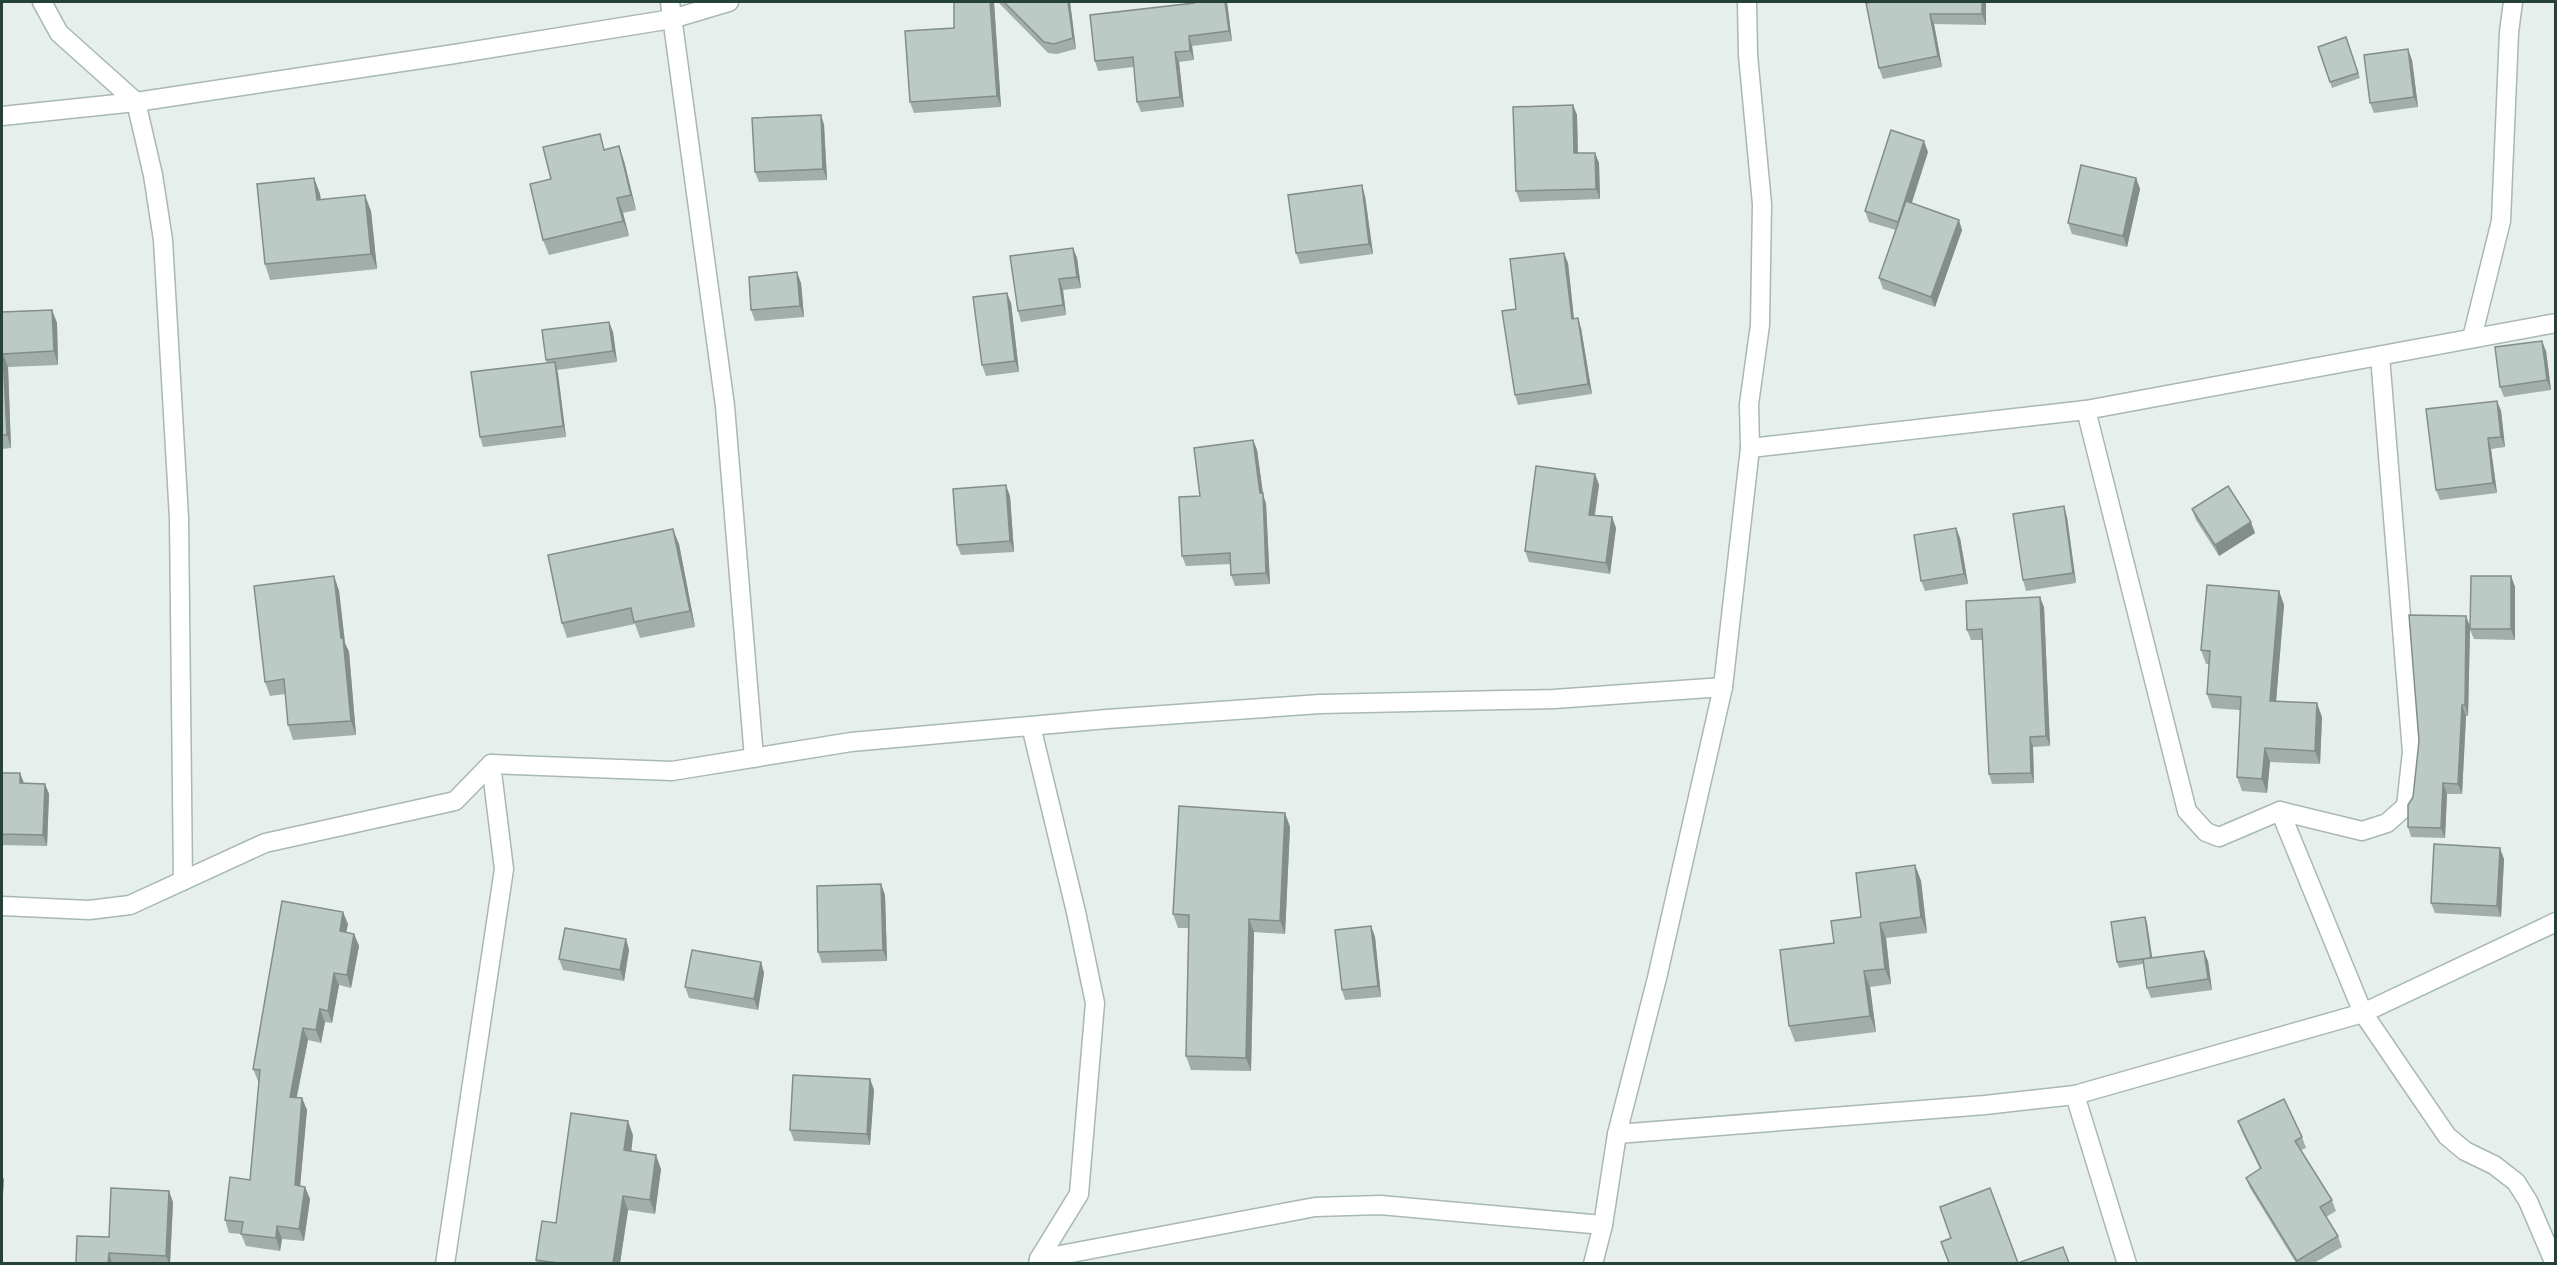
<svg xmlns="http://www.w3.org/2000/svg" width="2557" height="1265" font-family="'PT Sans Narrow',sans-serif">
  <rect width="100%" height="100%" fill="#e6efeb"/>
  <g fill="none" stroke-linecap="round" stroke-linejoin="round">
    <defs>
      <g id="minor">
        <polyline points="42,2 59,33 136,102 153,175 163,240 179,518 183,881"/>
        <polyline points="670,2 725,406 754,758"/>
        <polyline points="2,116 136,102 448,55 672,19 729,2"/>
        <polyline points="2472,338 2501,221 2509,32 2513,2"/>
        <polyline points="2086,410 2187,811 2206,832 2219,837 2280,811 2362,831 2387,823 2406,806 2412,752 2380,356"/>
        <polyline points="1750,448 2086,410 2556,323"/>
        <polyline points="1031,726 1076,912 1095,1003 1079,1194 1039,1259"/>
        <polyline points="2280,811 2363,1013 2447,1136 2465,1151 2494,1165 2516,1182 2528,1201 2555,1264"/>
        <polyline points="2,906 89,910 130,905 265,843 455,801 491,764 672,771 851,742 1107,719 1320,704 1554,699 1723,687"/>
        <polyline points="2075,1095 2127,1264"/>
        <polyline points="1617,1134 1985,1105 2075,1095 2363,1013 2556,922"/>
        <polyline points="445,1264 504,869 491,764"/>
        <polyline points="1038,1264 1039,1259 1315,1207 1380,1205 1603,1225"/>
        <polyline points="1593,1264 1603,1225 1617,1134 1657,978 1723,687 1750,448 1749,404 1760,325 1762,204 1748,55 1747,2"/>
      </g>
    </defs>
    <use href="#minor" stroke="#a8b8b2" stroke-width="21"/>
    <use href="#minor" stroke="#fff" stroke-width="18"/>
  </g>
  <g fill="#a1aea9">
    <polygon points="994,2 1001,107 914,113 910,102 954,28"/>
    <polygon points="998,2 1070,2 1076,49 1057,54 1048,53"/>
    <polygon points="1194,2 1227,2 1232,41 1192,46 1194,60 1179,62 1184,107 1141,112 1137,102 1134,67 1098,71 1095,61 1194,3"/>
    <polygon points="1986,2 1986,25 1934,24 1942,67 1883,79 1879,68 1866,3"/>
    <polygon points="2346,37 2360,78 2332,88 2318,47"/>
    <polygon points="2412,60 2418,107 2374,113 2370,103"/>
    <polygon points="1573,105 1577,115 1578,153 1595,153 1599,163 1600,199 1520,202 1516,191"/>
    <polygon points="821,115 824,125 827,180 759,182 755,172"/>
    <polygon points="606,149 624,161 636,210 623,213 629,236 549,255 543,240 551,179"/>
    <polygon points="1928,152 1912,203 1962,230 1935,307 1883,289 1879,278 1896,230 1869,222 1865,211"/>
    <polygon points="314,178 320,194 321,200 371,211 377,269 270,280 265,264"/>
    <polygon points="2136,178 2140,189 2127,247 2072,234 2068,223"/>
    <polygon points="1365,196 1373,254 1300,264 1296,253"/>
    <polygon points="1073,248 1077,258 1081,288 1063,290 1066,315 1021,322 1018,311"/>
    <polygon points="1568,263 1574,319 1581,328 1592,394 1518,405 1515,395"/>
    <polygon points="801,283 804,317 755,321 751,310"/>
    <polygon points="1011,303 1019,372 986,376 982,365"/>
    <polygon points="52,310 57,323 58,365 8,367 11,448 2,449 2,312"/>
    <polygon points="609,322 613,332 617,362 557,370 566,437 483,447 480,437 547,363 546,360"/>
    <polygon points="2546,351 2551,390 2504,397 2500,387"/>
    <polygon points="2497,401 2501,411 2505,447 2491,449 2497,493 2440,500 2436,490"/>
    <polygon points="1253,440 1257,450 1263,494 1266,504 1270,584 1235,586 1231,575 1231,564 1186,566 1182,556 1200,496"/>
    <polygon points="1595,474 1599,485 1595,515 1612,517 1616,528 1610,574 1529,562 1525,551"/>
    <polygon points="1010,496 1014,552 961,555 957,545"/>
    <polygon points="2192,509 2255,533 2219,556 2196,520"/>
    <polygon points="2067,517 2076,583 2026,591 2023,580"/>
    <polygon points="1960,538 1968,584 1925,591 1921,581"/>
    <polygon points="679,544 695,627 640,638 635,624 567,638 562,623"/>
    <polygon points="334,576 339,591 345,643 349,652 356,735 293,740 288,725 285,694 270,696 265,682"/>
    <polygon points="2511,576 2515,587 2515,640 2474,639 2470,630 2468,716 2466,716 2462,794 2447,794 2445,838 2411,837 2408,827 2413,797 2466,616 2470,626"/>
    <polygon points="2279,591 2284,605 2276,701 2322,717 2320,764 2270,762 2267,793 2242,791 2237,777 2240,710 2212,708 2207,694 2209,664 2206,664 2201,650"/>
    <polygon points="2044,607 2050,746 2033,747 2034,783 1992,784 1989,774 1983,640 1971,640 1967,630"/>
    <polygon points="2,773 20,773 24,783 45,784 49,794 47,846 2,845"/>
    <polygon points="1285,813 1290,827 1285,934 1254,932 1251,1071 1191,1070 1186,1056 1189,928 1178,928 1173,914"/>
    <polygon points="2504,859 2501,917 2435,913 2431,903"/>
    <polygon points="1915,865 1921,881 1927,933 1886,938 1891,984 1870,987 1876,1032 1795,1042 1789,1026 1834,943"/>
    <polygon points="881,884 885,895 887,961 822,963 818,952"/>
    <polygon points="2145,917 2147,923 2152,958 2208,961 2212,990 2151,998 2147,988 2143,964 2119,968 2117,962"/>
    <polygon points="348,924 346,932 354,934 359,946 351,988 339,985 332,1023 325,1022 321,1043 308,1040 297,1097 302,1098 307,1110 300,1186 305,1187 310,1199 304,1241 282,1239 280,1251 246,1246 241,1234 229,1233 225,1220 250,1180 259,1082 258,1081 253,1069"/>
    <polygon points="1371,926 1375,937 1381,997 1345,1000 1342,990"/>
    <polygon points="626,939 629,950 624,981 563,970 559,959"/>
    <polygon points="761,962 764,973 758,1010 689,998 685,987"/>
    <polygon points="870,1079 874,1090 870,1145 794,1141 790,1130"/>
    <polygon points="2238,1121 2302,1137 2306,1148 2301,1150 2332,1200 2336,1211 2326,1217 2338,1236 2342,1247 2314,1263 2296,1263 2250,1188 2246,1178 2260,1169 2242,1132"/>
    <polygon points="633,1135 631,1151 661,1169 655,1214 628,1210 620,1263 537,1263 536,1260 556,1223"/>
    <polygon points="173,1202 170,1263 76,1263 109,1237"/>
  </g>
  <g fill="#838d89">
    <polygon points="990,2 994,2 1001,107 997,96"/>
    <polygon points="1068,2 1070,2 1076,49 1073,38"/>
    <polygon points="1225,2 1227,2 1232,41 1229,31"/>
    <polygon points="1982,2 1986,2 1986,25 1982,14"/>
    <polygon points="1930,14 1934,24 1942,67 1938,56"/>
    <polygon points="1189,36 1192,46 1194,60 1190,51"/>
    <polygon points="2408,49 2412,60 2418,107 2414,97"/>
    <polygon points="1175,52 1179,62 1184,107 1180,97"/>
    <polygon points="1573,105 1577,115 1578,164 1574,153"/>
    <polygon points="821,115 824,125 827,180 823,169"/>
    <polygon points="1924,141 1928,152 1902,232 1898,222"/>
    <polygon points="619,146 624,161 636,210 631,195"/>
    <polygon points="1595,153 1599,163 1600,199 1596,189"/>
    <polygon points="314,178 320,194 322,215 317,200"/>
    <polygon points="2136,178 2140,189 2127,247 2123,236"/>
    <polygon points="1362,185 1365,196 1373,254 1369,244"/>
    <polygon points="365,195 371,211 377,269 371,254"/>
    <polygon points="617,198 623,213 629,236 623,221"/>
    <polygon points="1959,220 1962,230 1935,307 1931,297"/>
    <polygon points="1073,248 1077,258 1081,288 1077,277"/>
    <polygon points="1564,253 1568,263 1575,329 1572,319"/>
    <polygon points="797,272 801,283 804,317 800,306"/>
    <polygon points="1059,279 1063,290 1066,315 1063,305"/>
    <polygon points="1007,293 1011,303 1019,372 1015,361"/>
    <polygon points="52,310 57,323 58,365 54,351"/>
    <polygon points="1578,318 1581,328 1592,394 1588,384"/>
    <polygon points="609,322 613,332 617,362 613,351"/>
    <polygon points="2542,341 2546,351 2551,390 2547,380"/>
    <polygon points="3,354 8,367 11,448 7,435"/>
    <polygon points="555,362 558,373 566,437 563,426"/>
    <polygon points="2497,401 2501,411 2505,447 2501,437"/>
    <polygon points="2488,438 2491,449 2497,493 2493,483"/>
    <polygon points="1253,440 1257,450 1263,494 1266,504 1270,584 1266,573 1260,493"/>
    <polygon points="1595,474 1599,485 1593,525 1589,515"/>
    <polygon points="1006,485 1010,496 1014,552 1010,541"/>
    <polygon points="2064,506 2067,517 2076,583 2073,573"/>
    <polygon points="1612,517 1616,528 1610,574 1606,563"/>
    <polygon points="2251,522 2255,533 2219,556 2215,545"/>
    <polygon points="1956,528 1960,538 1968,584 1964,574"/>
    <polygon points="673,529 679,544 695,627 690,611"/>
    <polygon points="334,576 339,591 345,643 349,652 356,735 351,721"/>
    <polygon points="2511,576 2515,587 2515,640 2511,629"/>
    <polygon points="2279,591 2284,605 2275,714 2270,701"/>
    <polygon points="2040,597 2044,607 2050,746 2046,736"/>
    <polygon points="2466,616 2470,627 2468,716 2465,705"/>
    <polygon points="2317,703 2322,717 2320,764 2315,751"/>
    <polygon points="2462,705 2466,716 2462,794 2458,784"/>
    <polygon points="2030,737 2033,747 2034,783 2031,773"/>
    <polygon points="2265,748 2270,762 2267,793 2262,779"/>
    <polygon points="20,773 24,784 20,783"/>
    <polygon points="2443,783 2447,794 2445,838 2441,828"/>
    <polygon points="45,784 49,794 47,846 43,835"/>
    <polygon points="1285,813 1290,827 1285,934 1280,921"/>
    <polygon points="2500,848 2504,859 2501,917 2497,906"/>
    <polygon points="1915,865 1921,881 1927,933 1921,917"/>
    <polygon points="881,884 885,895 887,961 883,950"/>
    <polygon points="343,912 348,924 344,944 340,931"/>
    <polygon points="2145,917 2147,923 2153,963 2151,958"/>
    <polygon points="1249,919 1254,932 1251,1071 1246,1058"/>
    <polygon points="1880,923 1886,938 1891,984 1885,969"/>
    <polygon points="1371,926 1375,937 1381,997 1378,986"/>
    <polygon points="354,934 359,946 351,988 347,975"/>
    <polygon points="626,939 629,950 624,981 620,970"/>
    <polygon points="2204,951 2208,961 2212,990 2208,979"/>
    <polygon points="761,962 764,973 758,1010 754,999"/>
    <polygon points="1864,971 1870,987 1876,1032 1870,1016"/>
    <polygon points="334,973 339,985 332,1023 328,1011"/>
    <polygon points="320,1009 325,1022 321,1043 316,1030"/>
    <polygon points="303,1028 308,1040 294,1109 290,1097"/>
    <polygon points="870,1079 874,1090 870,1145 867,1134"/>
    <polygon points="302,1098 307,1110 299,1198 295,1185"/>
    <polygon points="628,1121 633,1135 630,1164 624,1150"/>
    <polygon points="656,1155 661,1169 655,1214 650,1200"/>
    <polygon points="2,1173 4,1180 2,1210"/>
    <polygon points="305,1187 310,1199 304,1241 299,1229"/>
    <polygon points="169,1191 173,1202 170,1263 169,1263 166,1256"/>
    <polygon points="623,1196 628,1210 620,1263 613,1263"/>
    <polygon points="277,1226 282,1239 280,1251 276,1238"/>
    <polygon points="109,1253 112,1263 108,1263"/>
  </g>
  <g fill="#bbcac4" stroke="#838d89" stroke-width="1.5">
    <polygon points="954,2 990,2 997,96 910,102 905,31 954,28"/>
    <polygon points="1004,2 1068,2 1073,38 1054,44 1044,42"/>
    <polygon points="1194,2 1225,2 1229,31 1189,36 1190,51 1175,52 1180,97 1137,102 1133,57 1095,61 1090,15 1194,3"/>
    <polygon points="1873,2 1982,2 1982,14 1930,14 1938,56 1879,68 1866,3"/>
    <polygon points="2346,37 2358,73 2330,82 2318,47"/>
    <polygon points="2408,49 2414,97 2370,103 2364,55"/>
    <polygon points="1573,105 1574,153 1595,153 1596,189 1516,191 1513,107"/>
    <polygon points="821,115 823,169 755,172 752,118"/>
    <polygon points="1891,130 1924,141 1898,222 1865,211"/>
    <polygon points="600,134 604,150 619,146 631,195 617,198 623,221 543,240 530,184 551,179 543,147"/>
    <polygon points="2081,165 2136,178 2123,236 2068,223"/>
    <polygon points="314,178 317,200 365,195 371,254 265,264 257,184"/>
    <polygon points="1362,185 1369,244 1296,253 1288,195"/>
    <polygon points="1906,201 1959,220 1931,297 1879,278"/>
    <polygon points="1073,248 1077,277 1059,279 1063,305 1018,311 1010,256"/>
    <polygon points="1564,253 1572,319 1578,318 1588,384 1515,395 1502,311 1516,309 1510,259"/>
    <polygon points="797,272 800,306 751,310 749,277"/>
    <polygon points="1007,293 1015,361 982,365 973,297"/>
    <polygon points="52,310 54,351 3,354 7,435 2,435 2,312"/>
    <polygon points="609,322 613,351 546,360 542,330"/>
    <polygon points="2542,341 2547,380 2500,387 2495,347"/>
    <polygon points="555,362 563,426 480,437 471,372"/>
    <polygon points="2497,401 2501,437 2488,438 2493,483 2436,490 2426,409"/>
    <polygon points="1253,440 1260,493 1263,493 1266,573 1231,575 1230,553 1182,556 1179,497 1200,496 1194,448"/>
    <polygon points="1536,466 1595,474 1589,515 1612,517 1606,563 1525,551"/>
    <polygon points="1006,485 1010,541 957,545 953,489"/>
    <polygon points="2228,486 2251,522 2215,545 2192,509"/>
    <polygon points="2064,506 2073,573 2023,580 2013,514"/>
    <polygon points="1956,528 1964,574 1921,581 1914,535"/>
    <polygon points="673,529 690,611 634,622 631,608 562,623 548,555"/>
    <polygon points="334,576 341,638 343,638 351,721 288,725 284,679 265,682 254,586"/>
    <polygon points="2471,576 2511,576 2511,629 2470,629"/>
    <polygon points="2207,585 2279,591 2270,701 2317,703 2315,751 2265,748 2262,779 2237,777 2241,697 2207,694 2210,651 2201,650"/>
    <polygon points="2040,597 2046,736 2030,737 2031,773 1989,774 1982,629 1967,630 1966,601"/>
    <polygon points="2409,615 2466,616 2465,705 2462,705 2458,784 2443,783 2441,828 2408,827 2408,805 2413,797 2419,741"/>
    <polygon points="2,773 20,773 20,783 45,784 43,835 2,834"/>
    <polygon points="1179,806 1285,813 1280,921 1249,919 1246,1058 1186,1056 1189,915 1173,914"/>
    <polygon points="2434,844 2500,848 2497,906 2431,903"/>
    <polygon points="1915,865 1921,917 1880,923 1885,969 1864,971 1870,1016 1789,1026 1780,950 1834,943 1831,921 1861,917 1856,873"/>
    <polygon points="881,884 883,950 818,952 817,886"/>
    <polygon points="282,901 343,912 340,931 354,934 347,975 334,973 328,1011 320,1009 316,1030 303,1028 290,1097 302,1098 295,1185 305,1187 299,1229 277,1226 276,1238 241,1234 243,1222 225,1220 230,1177 250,1180 260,1070 253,1069"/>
    <polygon points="2145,917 2151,958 2117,962 2111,922"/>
    <polygon points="1371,926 1378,986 1342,990 1335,930"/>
    <polygon points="565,928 626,939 620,970 559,959"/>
    <polygon points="692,950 761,962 754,999 685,987"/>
    <polygon points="2204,951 2208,979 2147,988 2143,959"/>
    <polygon points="793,1075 870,1079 867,1134 790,1130"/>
    <polygon points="2284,1099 2302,1137 2295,1141 2332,1200 2320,1207 2338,1236 2297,1261 2246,1178 2261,1168 2238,1121"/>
    <polygon points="571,1113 628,1121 624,1150 656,1155 650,1200 623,1196 613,1263 558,1263 536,1260 542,1221 556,1223"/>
    <polygon points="111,1188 169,1191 166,1256 109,1253 108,1263 76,1263 77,1236 109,1237"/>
    <polygon points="1990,1188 2018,1263 1949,1263 1941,1242 1951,1238 1940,1207"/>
    <polygon points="2063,1247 2069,1263 2018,1263"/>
  </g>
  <rect width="2557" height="1265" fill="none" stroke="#24423a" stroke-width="6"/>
</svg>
